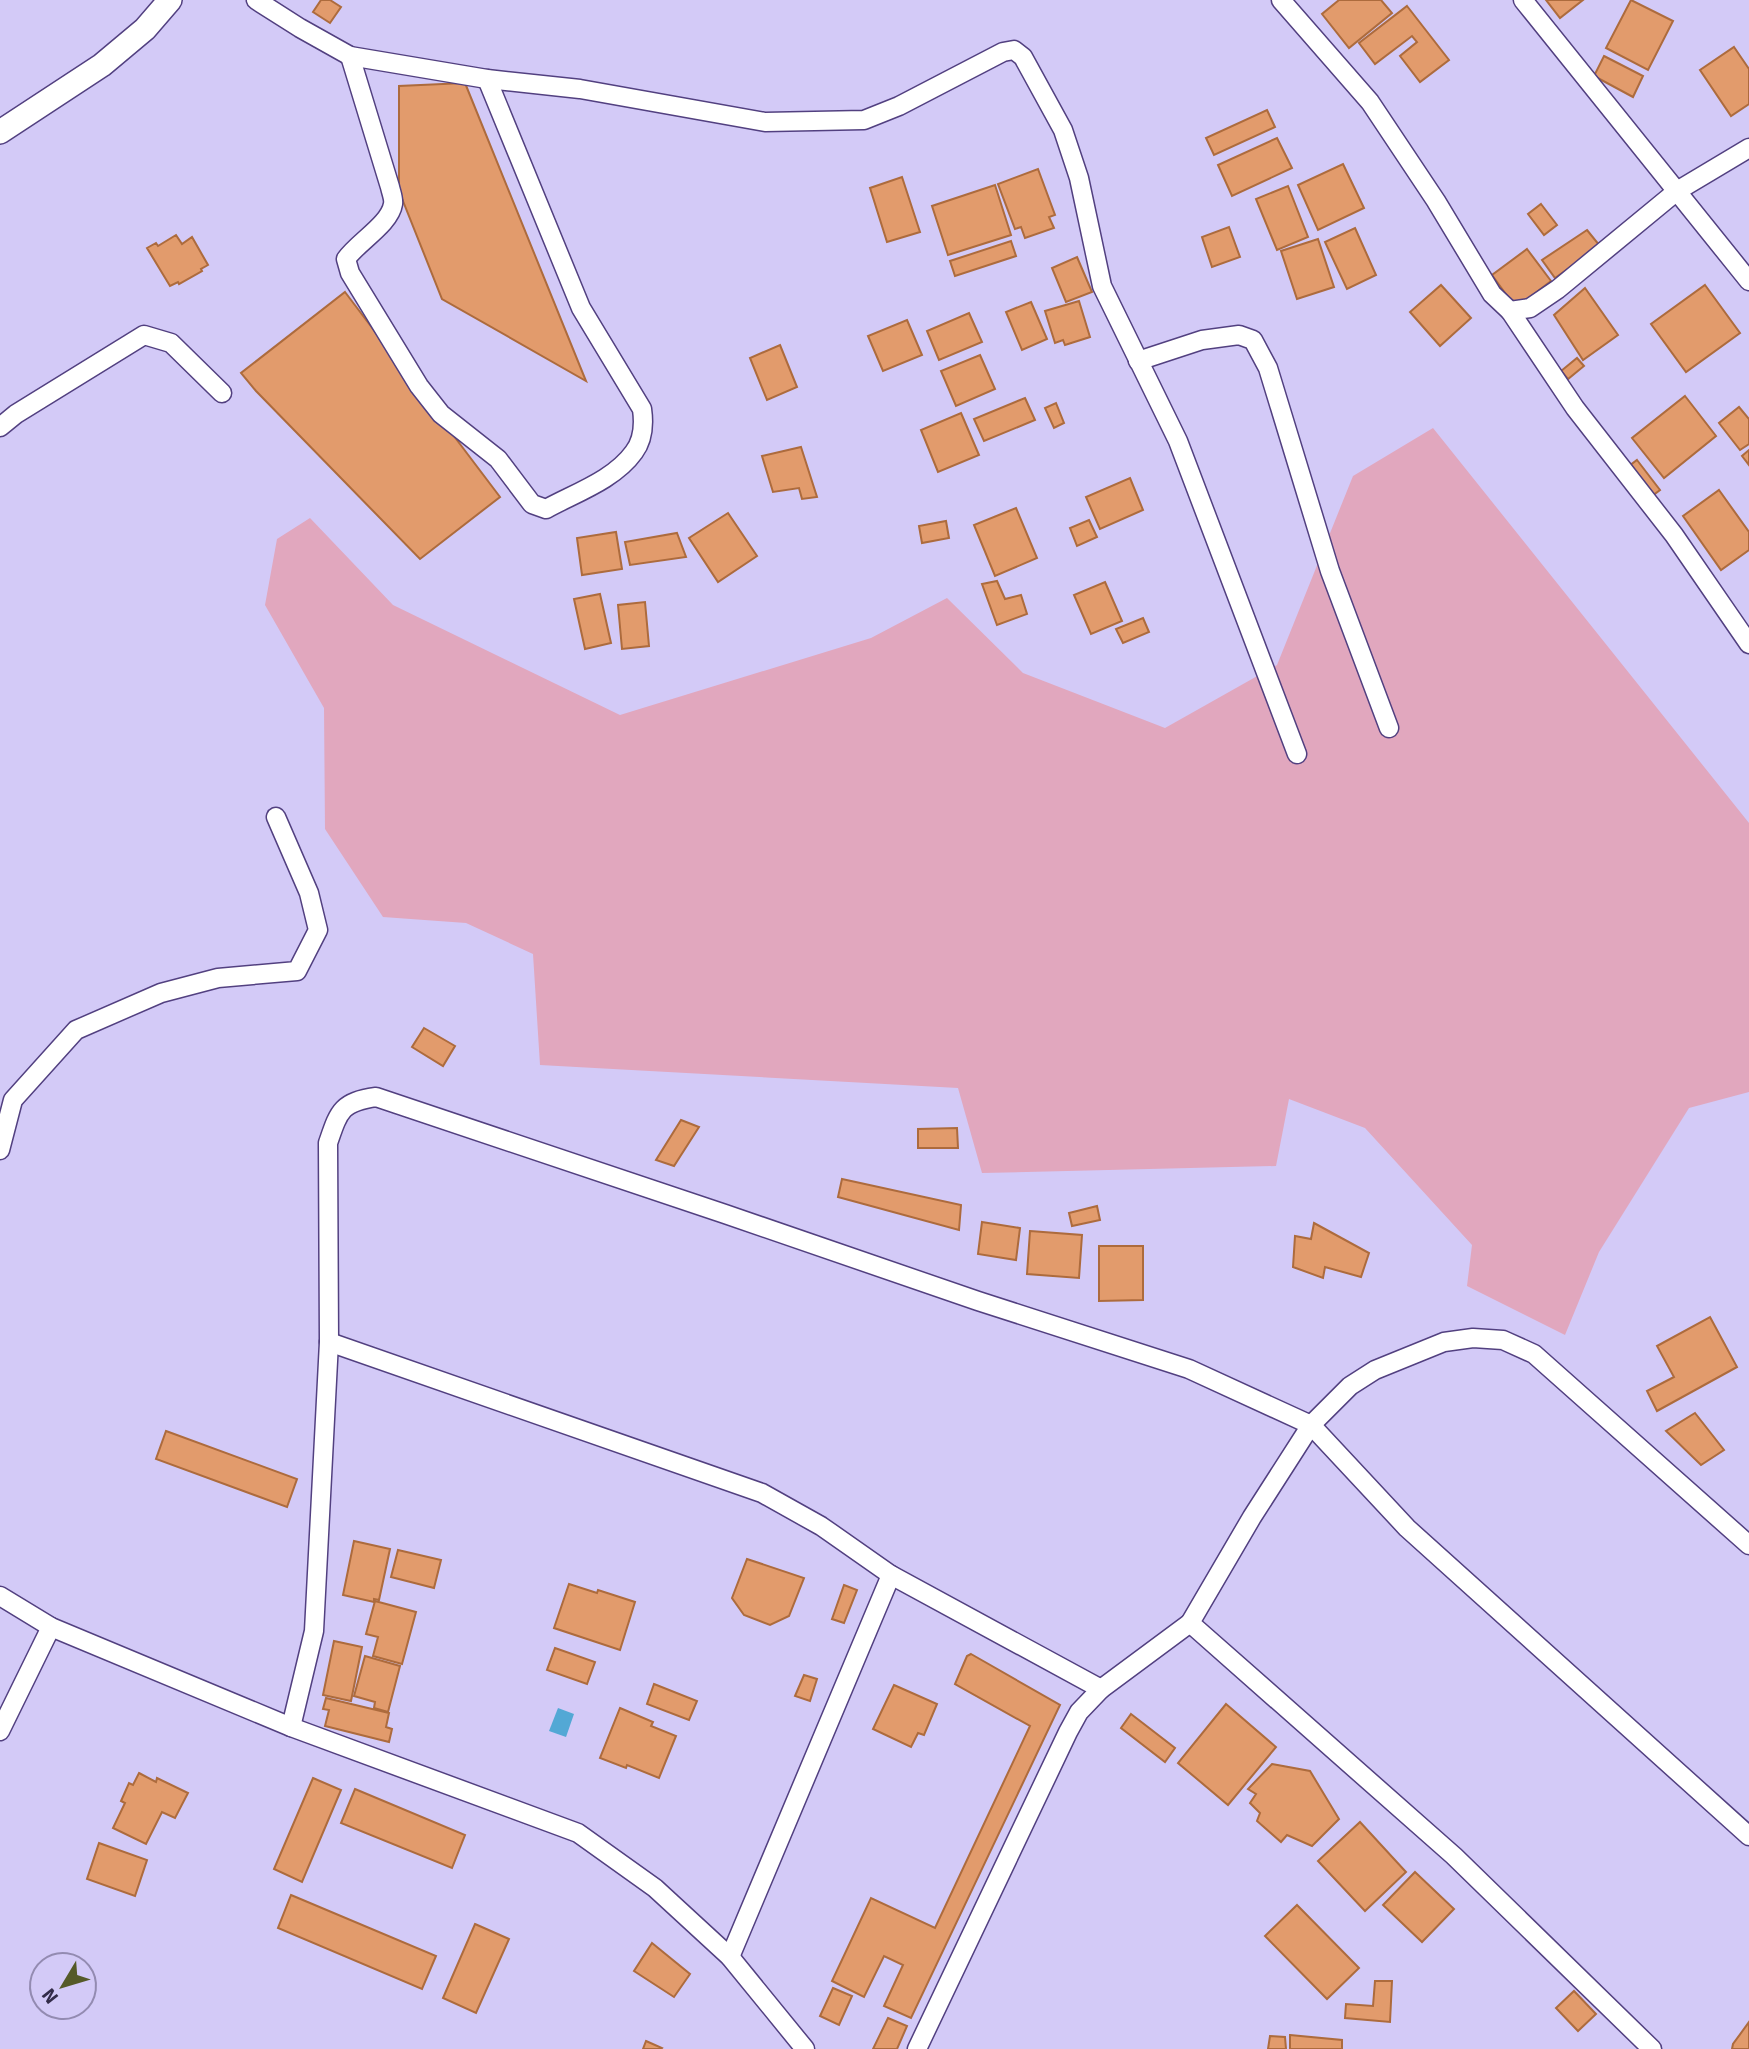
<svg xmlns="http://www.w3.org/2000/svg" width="1749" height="2049" font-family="Signika,sans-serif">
  <rect width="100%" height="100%" fill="#d3caf7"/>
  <polygon fill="#e1a7be" points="1433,428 1749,823 1749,1092 1689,1108 1599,1252 1565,1335 1467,1286 1472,1245 1365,1128 1289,1099 1276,1166 982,1173 958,1088 540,1065 533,954 466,923 383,917 325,829 324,708 265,605 277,539 310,518 393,605 620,715 871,638 947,598 1023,673 1165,728 1277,665 1353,476"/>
  <polygon fill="#53a8d5" points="558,1708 574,1714 566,1737 549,1731"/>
  <g fill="#e29b6c" stroke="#ad6b3d" stroke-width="2">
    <polygon points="321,0 330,0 341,7 330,23 313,12"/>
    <polygon points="1339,0 1381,0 1392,13 1349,48 1322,14"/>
    <polygon points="1546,0 1583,0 1560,18"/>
    <polygon points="1631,0 1673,21 1648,70 1606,48"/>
    <polygon points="1407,6 1449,60 1420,82 1400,56 1417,42 1412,36 1375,64 1359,43"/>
    <polygon points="1734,47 1749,69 1749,104 1731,116 1700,70"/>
    <polygon points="1604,56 1643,76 1633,97 1594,76"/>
    <polygon points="465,83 586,381 442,299 399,191 399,86"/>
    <polygon points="1267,110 1275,127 1214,155 1206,138"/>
    <polygon points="1277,138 1292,168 1232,196 1218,165"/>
    <polygon points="1343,164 1364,208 1318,230 1298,185"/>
    <polygon points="1038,169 1055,215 1049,217 1054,228 1025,238 1021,227 1015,229 998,184"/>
    <polygon points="902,177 920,232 887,242 870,188"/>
    <polygon points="995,185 1011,235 948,255 932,206"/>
    <polygon points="1288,186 1308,237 1277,250 1256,199"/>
    <polygon points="1541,204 1557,225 1544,235 1528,214"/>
    <polygon points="1229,227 1240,257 1212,267 1202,237"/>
    <polygon points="1355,228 1376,275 1347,289 1325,242"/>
    <polygon points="1587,230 1600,246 1555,278 1542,260"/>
    <polygon points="176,235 182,244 192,237 208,265 201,269 202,271 179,284 178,282 170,286 147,248 156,243 158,246"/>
    <polygon points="1318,239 1334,287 1297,299 1281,251"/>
    <polygon points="1011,241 1016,256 955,276 950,261"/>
    <polygon points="1527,249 1551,281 1516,308 1492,275"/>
    <polygon points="1077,257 1092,292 1066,302 1052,268"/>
    <polygon points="1441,285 1471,318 1440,346 1410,312"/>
    <polygon points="1705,285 1740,333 1686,372 1651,324"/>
    <polygon points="1585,288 1618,335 1583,360 1554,315"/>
    <polygon points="345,292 500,497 420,559 256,391 241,373"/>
    <polygon points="1079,301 1090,337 1065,345 1063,340 1055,343 1045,311"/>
    <polygon points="1031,302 1047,339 1022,350 1006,312"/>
    <polygon points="969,313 982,342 939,360 927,331"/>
    <polygon points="907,320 922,355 883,371 868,336"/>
    <polygon points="780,345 797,387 767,400 750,358"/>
    <polygon points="980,355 995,389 956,406 941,371"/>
    <polygon points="1577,358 1584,366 1568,379 1561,371"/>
    <polygon points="1685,396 1716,436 1664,478 1632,438"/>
    <polygon points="1025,398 1035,420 984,441 974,419"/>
    <polygon points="1056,403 1064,423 1054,428 1045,408"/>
    <polygon points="1739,407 1749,419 1749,444 1740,450 1719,423"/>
    <polygon points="961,413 979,455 938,472 921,430"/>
    <polygon points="801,447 817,497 802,499 799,488 773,492 762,456"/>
    <polygon points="1749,450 1749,465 1742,456"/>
    <polygon points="1637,460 1660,490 1652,496 1629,466"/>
    <polygon points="1130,478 1143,510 1100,529 1086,497"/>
    <polygon points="1719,490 1749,532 1749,550 1721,570 1683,516"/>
    <polygon points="1016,508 1037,558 995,576 974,525"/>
    <polygon points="728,513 757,556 718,582 689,538"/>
    <polygon points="1089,520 1097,537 1077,546 1070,528"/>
    <polygon points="946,521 949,538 922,543 919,526"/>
    <polygon points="616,532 622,569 582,575 577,538"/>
    <polygon points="677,533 686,557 630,565 625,542"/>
    <polygon points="997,581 1005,599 1021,595 1027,614 997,625 982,584"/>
    <polygon points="1105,582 1122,621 1091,634 1074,595"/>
    <polygon points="600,594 611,643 585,649 574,599"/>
    <polygon points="645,602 649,646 622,649 618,605"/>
    <polygon points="1143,618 1149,632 1123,643 1116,629"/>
    <polygon points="424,1028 455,1046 443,1066 412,1047"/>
    <polygon points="681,1120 699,1127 674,1166 656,1160"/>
    <polygon points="957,1128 958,1148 918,1148 918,1129"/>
    <polygon points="842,1179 961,1205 959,1230 838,1197"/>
    <polygon points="1097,1206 1100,1220 1072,1226 1069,1213"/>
    <polygon points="982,1222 1020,1228 1016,1260 978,1254"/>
    <polygon points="1314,1223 1369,1253 1361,1277 1325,1267 1323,1278 1293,1267 1295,1236 1311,1239"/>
    <polygon points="1030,1231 1082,1235 1079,1278 1027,1274"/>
    <polygon points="1099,1246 1143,1246 1143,1300 1099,1301"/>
    <polygon points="1710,1317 1737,1367 1657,1411 1647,1391 1674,1377 1657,1346"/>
    <polygon points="1695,1413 1724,1450 1701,1465 1666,1431"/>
    <polygon points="166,1431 297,1479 287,1507 156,1459"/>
    <polygon points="354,1541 390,1549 379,1600 374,1599 374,1602 343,1595"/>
    <polygon points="398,1550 441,1560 434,1588 391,1577"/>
    <polygon points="747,1559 804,1578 789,1616 770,1625 744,1615 732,1598"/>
    <polygon points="569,1584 597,1593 598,1590 635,1602 620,1650 554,1628"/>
    <polygon points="844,1585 857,1590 844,1623 832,1619"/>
    <polygon points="375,1601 416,1612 402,1664 373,1656 378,1637 366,1634"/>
    <polygon points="334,1641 362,1647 351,1701 323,1695"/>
    <polygon points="555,1648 595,1662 587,1684 547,1670"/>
    <polygon points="971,1654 1060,1705 911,2018 884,2006 903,1965 884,1956 864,1997 832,1981 871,1898 935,1928 1030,1726 955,1684 967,1656"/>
    <polygon points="365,1656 400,1666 388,1712 374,1708 375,1702 354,1696"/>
    <polygon points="804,1675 817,1679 810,1701 795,1696"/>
    <polygon points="654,1684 697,1701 689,1720 647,1704"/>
    <polygon points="894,1685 937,1704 924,1735 918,1733 911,1747 873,1729"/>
    <polygon points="326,1698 389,1713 386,1727 392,1729 389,1742 325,1726 329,1710 323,1709"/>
    <polygon points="1226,1704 1276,1747 1228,1805 1178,1763"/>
    <polygon points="620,1708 653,1722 651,1726 676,1736 659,1778 627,1765 626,1768 600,1758"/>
    <polygon points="1131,1714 1175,1748 1165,1762 1121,1728"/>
    <polygon points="1272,1764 1310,1771 1339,1819 1312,1846 1287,1835 1281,1842 1257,1821 1260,1813 1250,1803 1256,1794 1248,1789"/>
    <polygon points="139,1773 156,1782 157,1778 188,1793 175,1818 162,1812 146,1844 113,1828 125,1803 121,1801 129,1783 133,1785"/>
    <polygon points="313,1778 341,1790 302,1882 274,1869"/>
    <polygon points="355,1789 465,1835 452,1868 341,1823"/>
    <polygon points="1360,1822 1406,1872 1365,1911 1318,1861"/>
    <polygon points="99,1843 147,1860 135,1896 87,1879"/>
    <polygon points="1415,1872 1454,1909 1422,1942 1383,1905"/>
    <polygon points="291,1895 436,1956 422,1989 278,1928"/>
    <polygon points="1297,1905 1359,1968 1327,1999 1265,1936"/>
    <polygon points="475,1924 509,1939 476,2013 443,1998"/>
    <polygon points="652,1943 690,1974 674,1997 634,1971"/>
    <polygon points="1375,1981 1392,1981 1390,2022 1345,2018 1346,2004 1373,2006"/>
    <polygon points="833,1988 852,1996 839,2025 820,2016"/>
    <polygon points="1574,1991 1596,2014 1578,2031 1556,2008"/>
    <polygon points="888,2018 907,2026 897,2049 873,2049"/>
    <polygon points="1749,2022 1749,2049 1732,2049 1733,2044"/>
    <polygon points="1290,2035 1342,2040 1342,2049 1290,2049"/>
    <polygon points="1270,2036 1285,2037 1286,2049 1268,2049"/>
    <polygon points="646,2041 662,2048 661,2049 643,2049"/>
  </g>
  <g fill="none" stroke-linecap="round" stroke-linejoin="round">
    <defs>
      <g id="minor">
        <polyline points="256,0 300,28 350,56 487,79 580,89 765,122 864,120 899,106 1003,52 1014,50 1023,57 1063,130 1079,178 1102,286 1178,441 1297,754"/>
        <polyline points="1281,0 1370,102 1436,201 1492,294 1510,311 1530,308 1558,289 1677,191 1749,148"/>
        <polyline points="1523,0 1749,281"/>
        <path d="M350 56 390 187C391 192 394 199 393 204 390 224 358 242 346 259L350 273 419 386 441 414 498 459 532 504 546 509C575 493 614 480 634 452 643 440 644 423 642 409L581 308 487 79"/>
        <polyline points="1510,311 1575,408 1674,535 1749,644"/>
        <polyline points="1138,361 1202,340 1239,335 1253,340 1268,368 1330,571 1389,728"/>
        <polyline points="0,427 16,414 144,335 171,343 222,393"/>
        <polyline points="0,1150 13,1100 76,1030 161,993 218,978 297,971 318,930 309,893 276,817"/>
        <polyline points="329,1342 762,1493 821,1526 891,1575 1101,1689 1190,1623"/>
        <polyline points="0,1596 51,1627 291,1727 578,1833 655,1888 730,1957 805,2049"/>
        <path d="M291 1727 314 1631 329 1342 328 1143C339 1111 341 1102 376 1097L725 1214 978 1301 1189 1369 1311 1425 1407 1528 1749 1836"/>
        <polyline points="0,1731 51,1627"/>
        <polyline points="730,1957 891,1575"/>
        <polyline points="917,2049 1068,1732 1079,1712 1101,1689"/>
        <polyline points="1652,2049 1454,1856 1190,1623 1252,1517 1311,1425 1350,1386 1375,1370 1444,1342 1473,1338 1503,1340 1534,1354 1749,1545"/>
      </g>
      <polyline id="tertiary" points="0,132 102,65 145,29 170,0"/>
    </defs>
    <use href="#minor" stroke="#524080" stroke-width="21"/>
    <use href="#tertiary" stroke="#524080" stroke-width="26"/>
    <use href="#minor" stroke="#fff" stroke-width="18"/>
    <use href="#tertiary" stroke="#fff" stroke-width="23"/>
  </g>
  <g transform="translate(63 1986) rotate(232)"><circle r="33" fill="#d3caf7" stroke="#938bb1" stroke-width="2"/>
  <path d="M0-5L12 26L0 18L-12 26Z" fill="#555a28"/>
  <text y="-10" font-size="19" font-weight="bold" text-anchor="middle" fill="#332c49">N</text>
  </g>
</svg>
